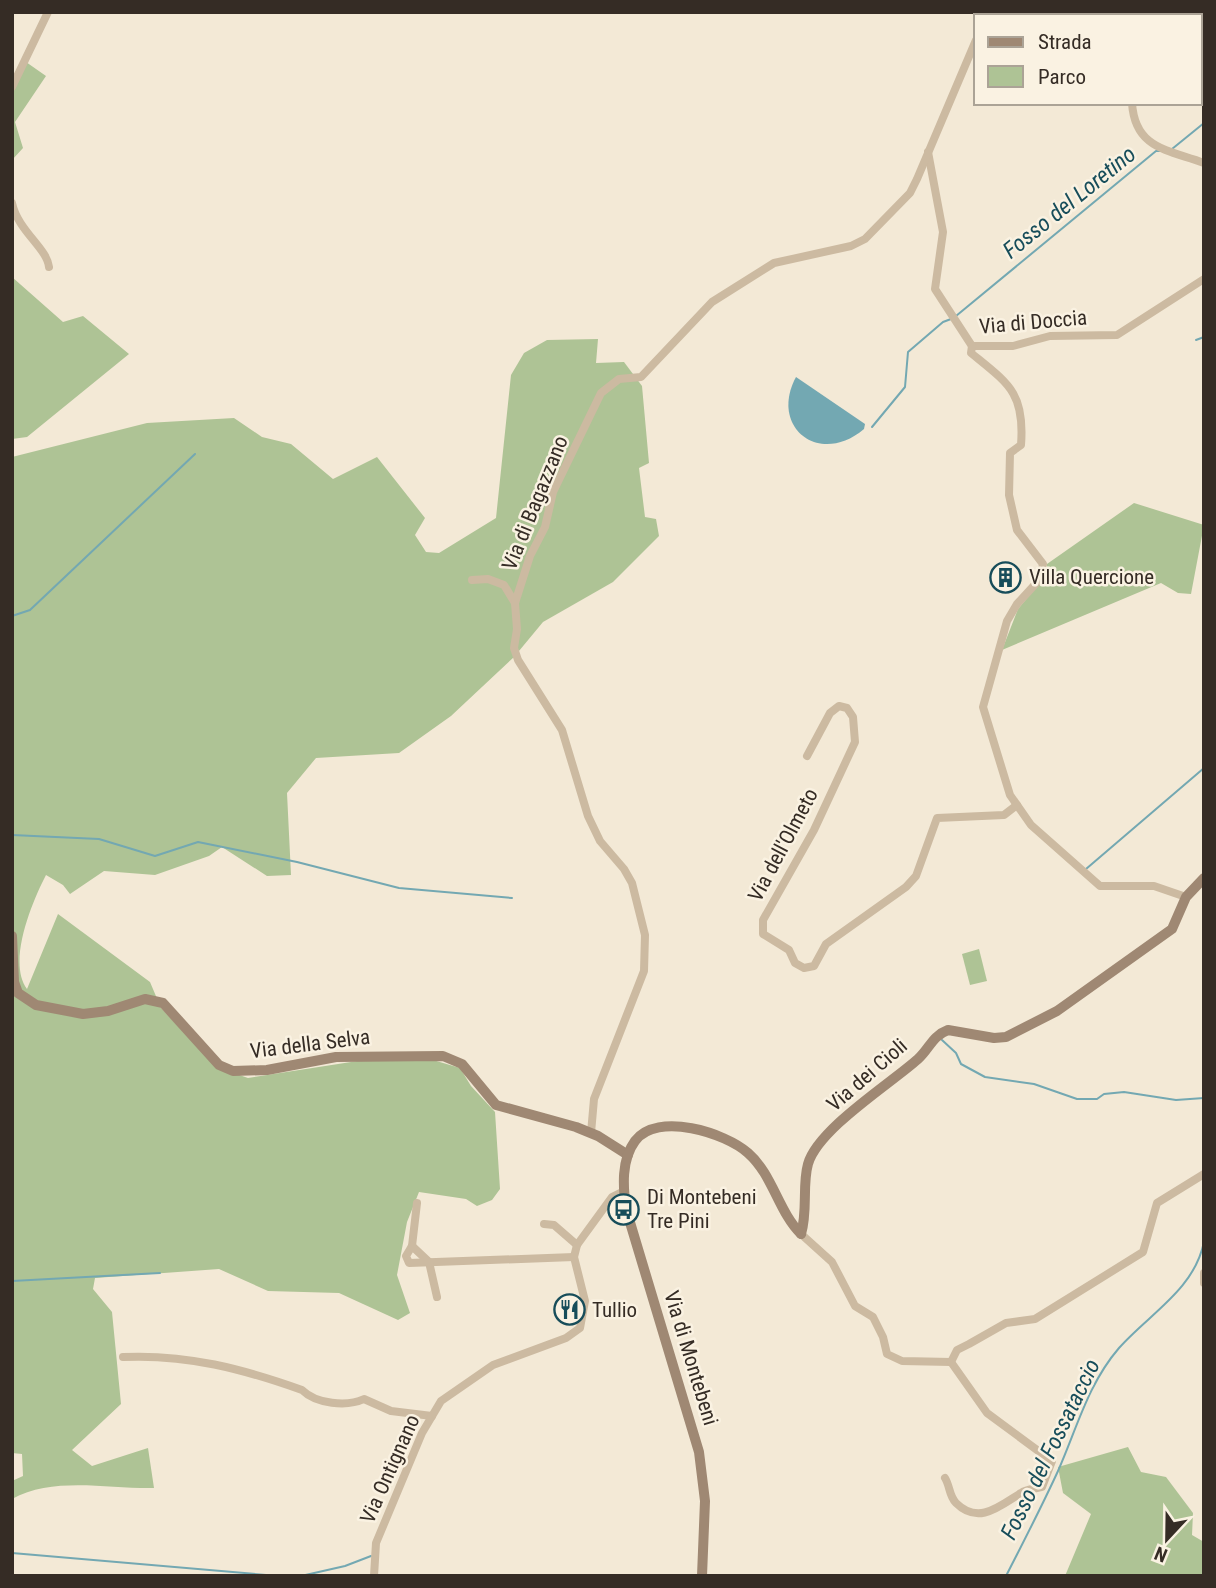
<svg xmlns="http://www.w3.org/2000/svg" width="1216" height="1588" font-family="'Roboto Condensed',sans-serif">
  <rect width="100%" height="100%" fill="#f3e9d6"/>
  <g fill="#aec395">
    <polygon points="26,62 46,76 15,122 23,148 12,160 12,84"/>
    <polygon points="12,277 63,322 83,316 129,354 27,437 12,439"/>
    <path d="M598 339 596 363 624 362 642 386 649 463 639 468 645 517 656 519 659 536 613 582 543 622 514 657 451 716 399 753 316 758 287 793 291 875 267 876 222 847 209 856 155 875 104 871 70 894 63 885 46 875C32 902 7 962 27 989L58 914 150 982 161 1008 216 1067 248 1078 364 1060H433L460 1068 471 1086 495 1112 500 1189 492 1200 477 1206 466 1199 419 1192 407 1222 397 1275 410 1313 398 1320 339 1293 268 1291 219 1269 95 1278 93 1289 112 1312 121 1404 72 1450 92 1466 148 1448 154 1488C108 1489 53 1476 12 1499V1481L23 1476 22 1454 12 1453V457L147 423 234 418 262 437 291 444 333 479 377 457 425 518 415 535 426 552 439 553 496 518 511 375 524 353 547 340Z"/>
    <polygon points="1134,503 1204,525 1191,594 1178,593 1161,583 1002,650 1018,609 1043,579 1047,564"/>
    <polygon points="979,949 987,981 970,985 962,954"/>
    <polygon points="1128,1447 1141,1472 1166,1477 1193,1513 1192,1535 1204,1542 1204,1576 1065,1576 1091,1514 1063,1493 1058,1467"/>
  </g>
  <path fill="#73a8b2" d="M796 377 865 424 864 429C819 467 769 427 796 377Z"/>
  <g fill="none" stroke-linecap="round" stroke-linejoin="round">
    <g stroke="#73a8b2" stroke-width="2">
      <polyline points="1172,149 1204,123"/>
      <polyline points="956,316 1156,151 1161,151"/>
      <polyline points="1196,340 1204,337"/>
      <polyline points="872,427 905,387 908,352 943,322 951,319"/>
      <polyline points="12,616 30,610 195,454"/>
      <polyline points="12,835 99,839 155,856 198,842 297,862 399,888 512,898"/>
      <polyline points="1086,869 1204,768"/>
      <polyline points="942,1040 956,1053 961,1064 985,1077 1034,1084 1077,1099 1097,1099 1104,1094 1124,1092 1176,1100 1204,1098"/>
      <polyline points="12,1281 160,1273"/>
      <polyline points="12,1553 278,1576"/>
      <polyline points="301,1576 345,1566 371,1556"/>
      <path d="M1006 1576C1024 1541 1042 1506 1058 1471 1077 1428 1088 1384 1119 1348 1149 1314 1194 1290 1204 1242"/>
    </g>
    <g stroke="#ccbaa1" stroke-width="8">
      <polyline points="1128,12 1130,16"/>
      <polyline points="987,16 989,12"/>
      <polyline points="12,87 48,12"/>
      <path d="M1132 103C1135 150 1170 150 1204 163"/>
      <polyline points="928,152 943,232 935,289 972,346 1013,346 1050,336 1117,335 1204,279"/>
      <path d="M12 203C18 231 47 248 49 267"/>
      <path d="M972 346 971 353C1009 384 1025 393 1021 445L1010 453 1009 495 1017 530 1043 564 1040 579 1017 604 1007 621 983 707 1010 795 1031 825 1100 886H1154L1186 897"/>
      <polyline points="472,580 488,579 504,585 515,603"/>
      <polyline points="807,756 830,713 839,706 847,708 853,717 855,742 814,830 763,920 763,934 789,950 795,963 804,968 814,966 826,944 906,887 916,876 937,818 1004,815 1017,805"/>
      <polyline points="591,1133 594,1099 644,971 645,935 632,883 624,869 600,841 588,816 562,730 518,660 514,648 517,629 515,603 530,556 545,527 553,492 601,393 619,379 641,377 712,302 774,263 851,246 865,239 910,193 917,179 976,40"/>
      <polyline points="417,1203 412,1246 406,1256 409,1263 574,1257"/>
      <polyline points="544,1224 554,1225 577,1245"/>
      <polyline points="801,1234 832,1262 855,1306 873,1317 883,1337 887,1354 902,1361 951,1362"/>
      <polyline points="412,1246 429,1262 437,1297"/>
      <polyline points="1204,1273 1204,1283"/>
      <path d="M123 1357C187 1354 243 1369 302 1390 316 1404 347 1407 364 1399L391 1411 432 1416"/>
      <polyline points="951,1362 957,1350 969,1344 1006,1323 1035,1319 1143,1252 1157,1203 1204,1174"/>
      <path d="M945 1478C950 1486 949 1496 956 1503 979 1526 1001 1505 1021 1493 1027 1489 1035 1489 1042 1487L1052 1461 987 1413 951 1362"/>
      <polyline points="374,1576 376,1543 422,1433 441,1401 493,1365 566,1338 580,1328 585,1301 574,1257 577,1245 612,1197 624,1191"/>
    </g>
    <g stroke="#9f8873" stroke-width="10">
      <polyline points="12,936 14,982 18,993 36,1005 83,1014 108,1011 145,999 163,1003 219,1065 233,1071 267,1070 336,1057 443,1056 462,1064 496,1105 576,1127 598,1136 628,1155"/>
      <path d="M801 1234C808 1211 802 1185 808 1164 818 1129 890 1084 918 1059 930 1048 932 1036 948 1030L994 1038 1006 1037 1057 1011 1172 929 1186 897 1204 878"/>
      <path d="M702 1576 705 1501 699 1452 626 1209C623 1187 621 1160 635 1141 657 1111 726 1133 748 1153 773 1175 778 1211 801 1234"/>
    </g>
  </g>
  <defs>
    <symbol id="building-ring" viewBox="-11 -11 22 22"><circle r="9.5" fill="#faf2e2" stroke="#174d5a" stroke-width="1.5"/><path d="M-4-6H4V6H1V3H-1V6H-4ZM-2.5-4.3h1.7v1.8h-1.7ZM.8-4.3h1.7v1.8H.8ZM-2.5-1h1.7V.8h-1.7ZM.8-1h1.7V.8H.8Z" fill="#174d5a"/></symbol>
    <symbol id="bus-ring" viewBox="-11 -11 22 22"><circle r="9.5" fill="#faf2e2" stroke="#174d5a" stroke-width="1.5"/><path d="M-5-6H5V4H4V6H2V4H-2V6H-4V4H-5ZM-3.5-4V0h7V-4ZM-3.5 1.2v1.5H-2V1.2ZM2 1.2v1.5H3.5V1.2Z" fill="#174d5a"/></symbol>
    <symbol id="restaurant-ring" viewBox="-11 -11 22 22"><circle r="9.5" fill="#faf2e2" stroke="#174d5a" stroke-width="1.5"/><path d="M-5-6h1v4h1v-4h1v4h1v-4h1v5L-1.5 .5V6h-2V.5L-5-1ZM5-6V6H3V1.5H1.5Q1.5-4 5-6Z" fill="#174d5a"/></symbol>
  </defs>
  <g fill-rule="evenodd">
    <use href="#building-ring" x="988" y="560" width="35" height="35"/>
    <use href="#bus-ring" x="606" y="1192" width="35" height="35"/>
    <use href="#restaurant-ring" x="552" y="1292" width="35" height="35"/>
  </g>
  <g text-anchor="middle" stroke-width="5" stroke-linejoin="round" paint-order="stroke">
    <g font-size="21" fill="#352c25" stroke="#faf2e2">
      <text transform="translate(1033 322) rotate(-5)" y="7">Via di Doccia</text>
      <text transform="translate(535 503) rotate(-68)" y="7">Via di Bagazzano</text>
      <text transform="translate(783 845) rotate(-62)" y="7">Via dell'Olmeto</text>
      <text transform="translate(310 1044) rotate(-7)" y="7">Via della Selva</text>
      <text transform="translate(867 1075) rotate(-41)" y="7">Via dei Cioli</text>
      <text transform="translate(691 1358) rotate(73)" y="7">Via di Montebeni</text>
      <text transform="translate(390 1469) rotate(-66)" y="7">Via Ontignano</text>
    </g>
    <g font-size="21" fill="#352c25" stroke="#faf2e2" text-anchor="start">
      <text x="1029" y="584">Villa Quercione</text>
      <text x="647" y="1204">Di Montebeni<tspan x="647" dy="24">Tre Pini</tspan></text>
      <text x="592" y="1317">Tullio</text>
    </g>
    <g font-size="23" font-style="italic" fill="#174d5a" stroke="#faf2e2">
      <text transform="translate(1069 202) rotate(-39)" y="8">Fosso del Loretino</text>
      <text transform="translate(1050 1449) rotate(-64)" y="8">Fosso del Fossataccio</text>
    </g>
  </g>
  <rect width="1216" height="1588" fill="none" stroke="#352c25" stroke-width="28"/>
  <rect x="974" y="14" width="228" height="91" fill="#faf2e2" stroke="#aba396" stroke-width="2"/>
  <rect x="988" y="37" width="35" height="10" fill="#9f8873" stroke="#aba396" stroke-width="2"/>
  <text x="1038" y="49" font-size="21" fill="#352c25">Strada</text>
  <rect x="988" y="66" width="35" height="21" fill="#aec395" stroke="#aba396" stroke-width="2"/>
  <text x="1038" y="84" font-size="21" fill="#352c25">Parco</text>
  <g transform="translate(1167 1539) rotate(202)" stroke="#faf2e2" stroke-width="5" paint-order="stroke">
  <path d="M0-5L12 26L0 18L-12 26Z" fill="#352c25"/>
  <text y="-10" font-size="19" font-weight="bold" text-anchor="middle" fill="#352c25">N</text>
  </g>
</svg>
